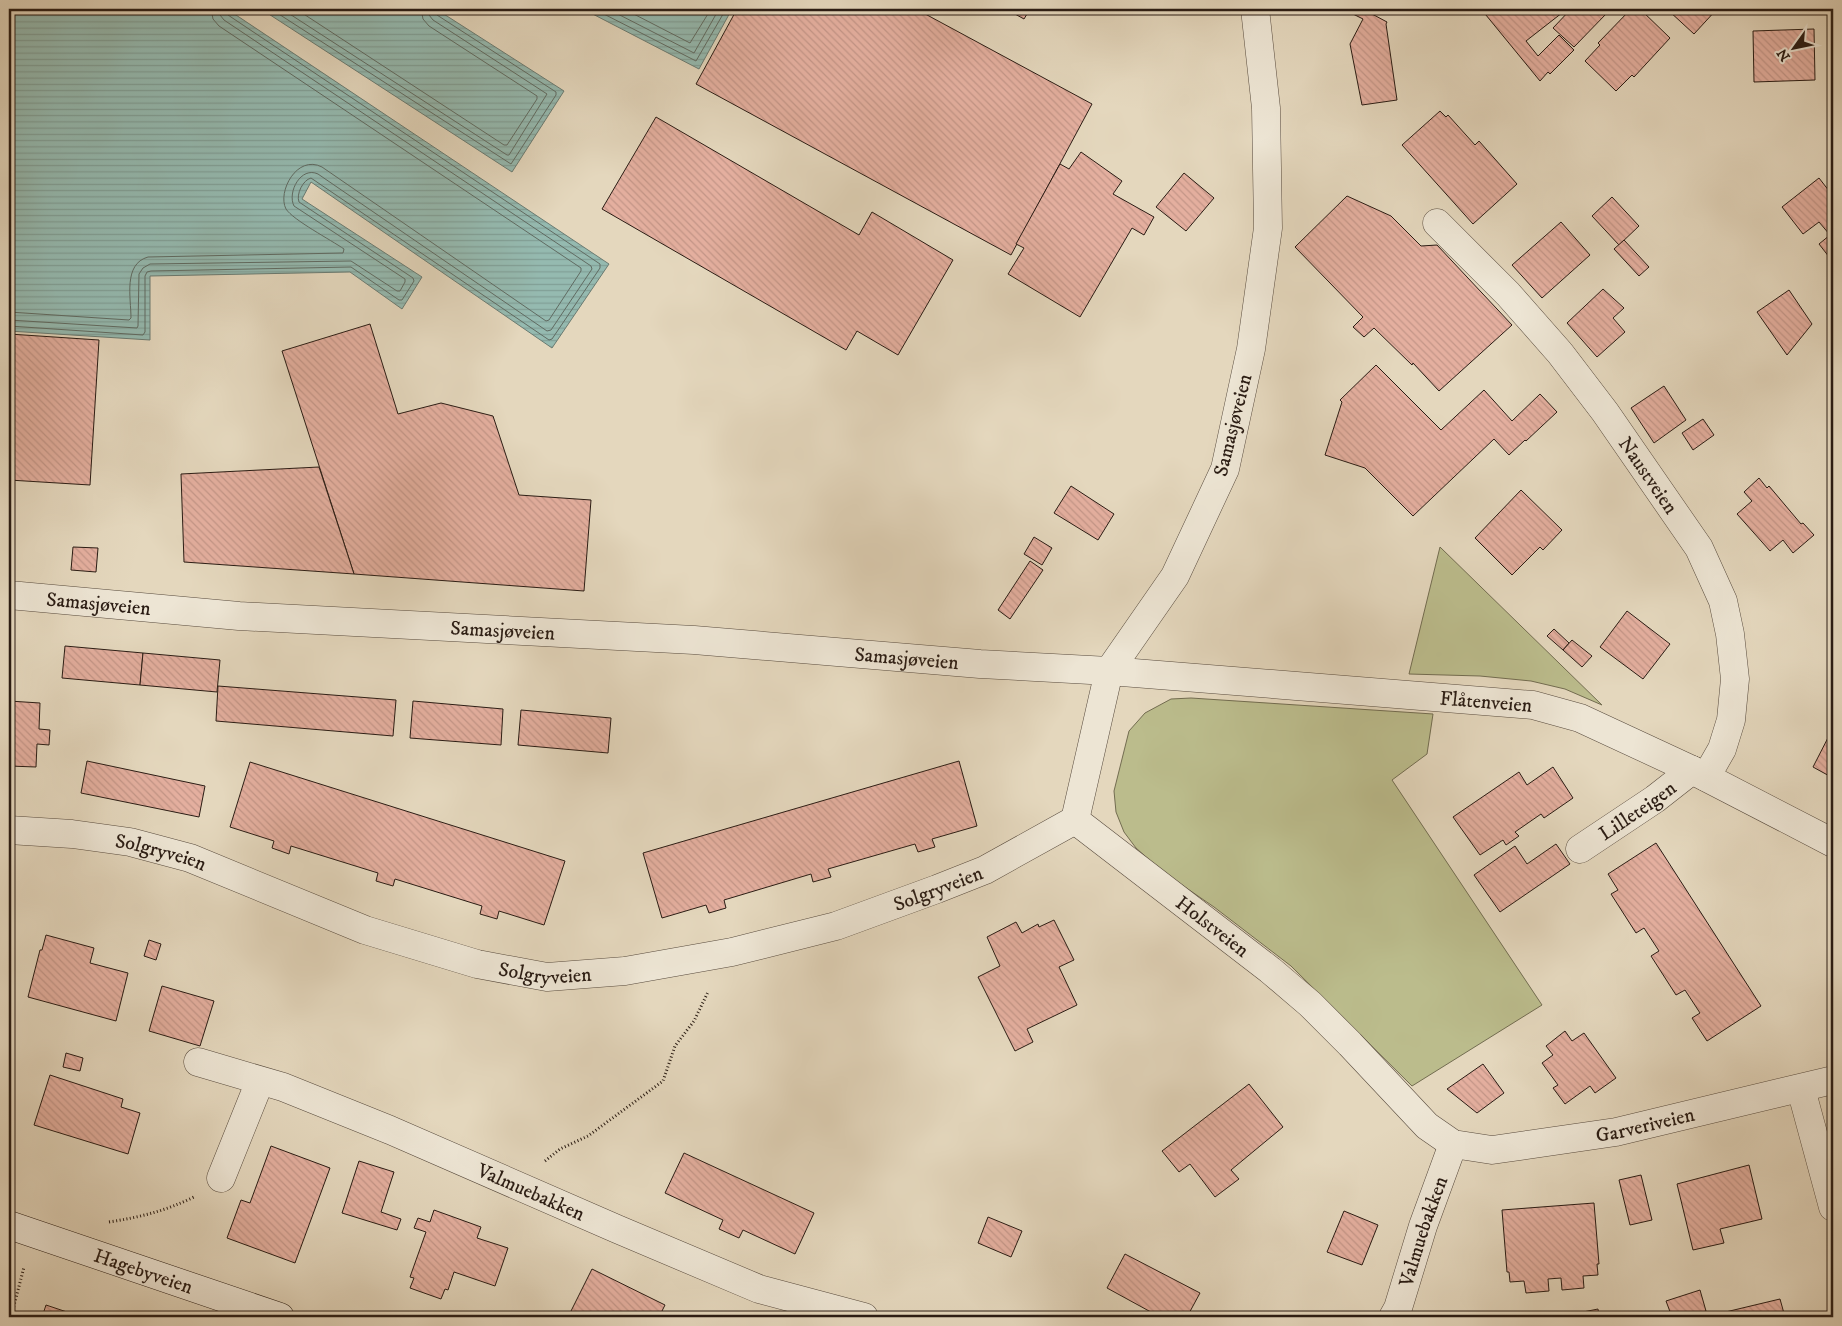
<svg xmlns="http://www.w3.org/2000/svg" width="1842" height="1326" font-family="'IM FELL DW Pica',serif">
  <defs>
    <pattern id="water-rules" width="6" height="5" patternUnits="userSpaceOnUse" patternTransform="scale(1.25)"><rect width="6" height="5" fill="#95bab0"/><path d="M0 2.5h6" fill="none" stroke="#819f96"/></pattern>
    <pattern id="building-back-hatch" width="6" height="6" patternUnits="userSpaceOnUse" patternTransform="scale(1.25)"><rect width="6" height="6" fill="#e4af9f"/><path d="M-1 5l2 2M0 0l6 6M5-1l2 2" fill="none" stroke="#c49688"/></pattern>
  </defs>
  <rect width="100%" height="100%" fill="#e4d7bd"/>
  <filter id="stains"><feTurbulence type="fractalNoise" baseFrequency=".004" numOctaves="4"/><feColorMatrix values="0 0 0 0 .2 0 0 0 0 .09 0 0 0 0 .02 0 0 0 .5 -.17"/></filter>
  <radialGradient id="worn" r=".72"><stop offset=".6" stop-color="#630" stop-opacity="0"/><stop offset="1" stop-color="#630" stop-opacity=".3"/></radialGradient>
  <g fill="#bbbc8c" stroke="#726c50">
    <polygon points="1440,547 1602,705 1565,689 1531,681 1480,676 1409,674"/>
    <polygon points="1191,698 1433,714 1427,754 1392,780 1542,1005 1412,1086 1291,966 1214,907 1163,872 1136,848 1124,832 1116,812 1114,791 1129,731 1145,713 1171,699"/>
  </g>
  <g fill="url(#water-rules)" stroke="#6a7b72">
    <polygon points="9,9 227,9 609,264 552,348 311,182 302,199 422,277 402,309 350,272 150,276 150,340 9,331"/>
    <polygon points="261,9 436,9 564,91 512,172"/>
    <polygon points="583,9 732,9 699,69"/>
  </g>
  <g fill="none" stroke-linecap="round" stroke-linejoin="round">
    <g stroke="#606b62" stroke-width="1">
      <polyline points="271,9 511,164 556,95 556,92 437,15 435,9"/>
      <polyline points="282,9 507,155 509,155 547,94 433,20 429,15 428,9"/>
      <polyline points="296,9 504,145 507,145 537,99 537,96 429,26 423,19 421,9"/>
      <polyline points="594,9 696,61 726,9"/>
      <polyline points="608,9 694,53 719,9"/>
      <polyline points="624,9 690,43 711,9"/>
      <path d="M9 312 129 320 131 318C131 298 123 264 148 257L343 253 344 249C331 240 293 220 286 209 277 192 297 154 322 167L546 321 549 320 581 271V268L219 26 213 19 211 9"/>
      <path d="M9 320 137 328 138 326 139 274 143 268 150 264 351 261 397 291H400L405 282V279L294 206C287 192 301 166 318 174L547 331 551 330 592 269 591 266 224 20 220 15 219 9"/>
      <path d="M9 326 143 335 145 332V276L147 272 151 271 351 267 399 300H402L414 281 413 278 299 202C296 194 303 180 311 178L549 340 552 339 600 268V264L228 15 225 9"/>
    </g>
  </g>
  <g fill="url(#building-back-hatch)" stroke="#2a1c14">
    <polygon points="737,9 916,9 1092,104 1011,255 696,84"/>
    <polygon points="1006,9 1030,9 1024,19"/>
    <polygon points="1343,9 1375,9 1372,14 1387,22 1386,24 1397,100 1362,105 1350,44 1363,19"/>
    <polygon points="1481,9 1567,9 1526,41 1538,56 1559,35 1574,50 1550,74 1548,72 1540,81"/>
    <polygon points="1571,9 1603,9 1607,13 1574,47 1553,28"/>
    <polygon points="1631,9 1640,9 1670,38 1634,77 1632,75 1616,91 1585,61 1600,45 1598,43"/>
    <polygon points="1671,9 1717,9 1694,34 1669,11"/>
    <polygon points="1814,29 1815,80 1754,82 1753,31"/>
    <polygon points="1440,111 1446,117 1448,115 1475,145 1479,141 1517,184 1473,224 1402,145"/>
    <polygon points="656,117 859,235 872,212 953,260 898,355 857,331 846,350 602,209"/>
    <polygon points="1081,152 1122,181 1113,194 1154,217 1144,235 1132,228 1080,317 1008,274 1024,248 1016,244 1060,164 1069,169"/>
    <polygon points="1184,173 1214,198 1186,231 1156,207"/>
    <polygon points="1819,178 1833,196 1833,262 1819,244 1830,235 1819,222 1803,234 1782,207"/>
    <polygon points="1347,196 1391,216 1421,246 1437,245 1512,325 1439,391 1413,363 1412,365 1374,328 1364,337 1353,327 1363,317 1295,247"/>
    <polygon points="1612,197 1639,226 1619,245 1592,216"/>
    <polygon points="1561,222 1590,255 1542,298 1512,265"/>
    <polygon points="1624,240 1649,267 1639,276 1614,249"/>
    <polygon points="1603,289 1624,308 1613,318 1625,332 1597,357 1567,323"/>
    <polygon points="1789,290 1812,324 1787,355 1757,312"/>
    <polygon points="370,324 398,414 441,403 493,416 519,495 591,500 584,591 354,574 282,351"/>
    <polygon points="9,334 99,340 90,485 9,480"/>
    <polygon points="1376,365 1441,430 1484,390 1512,421 1540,394 1557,412 1526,441 1525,440 1509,455 1494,439 1413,516 1365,468 1325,455 1342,402 1340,400"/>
    <polygon points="1664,386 1686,420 1654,443 1631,408"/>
    <polygon points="1703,419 1714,435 1693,450 1682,433"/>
    <polygon points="319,467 354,574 184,562 181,474"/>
    <polygon points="1759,478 1767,488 1769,486 1801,524 1803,523 1814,535 1793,553 1783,540 1770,551 1737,514 1752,501 1744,492"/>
    <polygon points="1071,486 1114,514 1098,540 1054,513"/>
    <polygon points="1521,490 1562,530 1543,550 1540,547 1512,575 1475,538"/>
    <polygon points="1034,537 1052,548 1042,565 1024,554"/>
    <polygon points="73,547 98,548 96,572 71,570"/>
    <polygon points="1030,561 1043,570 1010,619 998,610"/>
    <polygon points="1627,611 1670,644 1643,679 1600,647"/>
    <polygon points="1554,629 1569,643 1563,650 1547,636"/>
    <polygon points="1572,640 1592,656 1582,667 1563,650"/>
    <polygon points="65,646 143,653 140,685 62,678"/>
    <polygon points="143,653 220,660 217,692 140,685"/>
    <polygon points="218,686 396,700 393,736 216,721"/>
    <polygon points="9,701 40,703 39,729 50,730 49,745 37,744 36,767 9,766"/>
    <polygon points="413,701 503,709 501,745 410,738"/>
    <polygon points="521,710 611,718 608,753 518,745"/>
    <polygon points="1833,728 1833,778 1813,767"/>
    <polygon points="87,761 205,786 199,817 81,793"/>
    <polygon points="959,761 977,826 932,839 935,847 918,852 915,844 828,869 831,877 813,882 811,874 724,900 726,908 709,913 706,905 662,918 643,853"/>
    <polygon points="250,762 565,861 544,925 499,911 497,919 480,914 482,906 395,879 393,886 376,881 378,873 291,846 289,854 272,848 274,841 230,827"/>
    <polygon points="1553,767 1573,798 1544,818 1541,814 1515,832 1519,836 1506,845 1503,840 1480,855 1453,817 1519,772 1527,785"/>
    <polygon points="1656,843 1761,1006 1707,1041 1692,1018 1700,1013 1685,990 1676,995 1651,956 1659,951 1644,928 1636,933 1611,894 1618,890 1608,874"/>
    <polygon points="1556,844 1570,864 1500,912 1474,875 1515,846 1527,864"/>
    <polygon points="1054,920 1074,960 1059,967 1077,1005 1027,1029 1033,1042 1015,1051 978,977 1000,966 987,937 1016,922 1022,933 1038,924 1039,927"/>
    <polygon points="46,935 94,948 90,963 128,973 116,1021 28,997 40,950 42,950"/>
    <polygon points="149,940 161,944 156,960 144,956"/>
    <polygon points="162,986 214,1001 200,1046 149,1031"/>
    <polygon points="1565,1031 1572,1041 1584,1033 1616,1078 1595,1093 1590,1086 1565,1104 1553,1088 1558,1085 1542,1063 1553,1055 1546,1046"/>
    <polygon points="66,1053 83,1058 80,1071 63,1067"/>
    <polygon points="1483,1064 1504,1093 1477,1113 1447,1089"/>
    <polygon points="50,1075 123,1099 121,1107 140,1113 128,1154 34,1125"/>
    <polygon points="1249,1084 1283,1127 1231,1170 1239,1179 1215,1197 1190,1164 1179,1172 1162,1151"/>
    <polygon points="271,1146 330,1168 295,1263 227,1238 241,1200 250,1203"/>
    <polygon points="684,1153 814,1213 795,1254 743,1230 739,1238 719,1229 723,1220 665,1193"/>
    <polygon points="359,1161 394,1172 381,1212 401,1219 397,1230 342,1213"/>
    <polygon points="1749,1165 1762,1219 1720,1229 1724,1243 1693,1250 1677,1184"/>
    <polygon points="1641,1175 1652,1220 1630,1225 1619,1180"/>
    <polygon points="1594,1203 1599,1264 1597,1264 1598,1275 1583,1276 1584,1288 1562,1290 1561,1278 1548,1279 1549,1291 1526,1293 1524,1281 1510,1282 1509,1272 1507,1272 1502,1210"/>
    <polygon points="434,1210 481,1227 477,1238 508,1248 495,1286 454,1272 448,1290 445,1289 441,1299 410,1288 414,1278 410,1277 426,1232 414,1228 418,1218 430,1222"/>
    <polygon points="1344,1211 1378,1225 1362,1265 1327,1252"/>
    <polygon points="988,1217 1022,1231 1011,1257 978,1243"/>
    <polygon points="1125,1254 1200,1293 1187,1317 1160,1317 1107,1288"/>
    <polygon points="592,1269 665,1305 659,1317 574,1317 569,1315"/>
    <polygon points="1700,1290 1706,1311 1684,1317 1672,1317 1666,1301"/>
    <polygon points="1780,1299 1785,1317 1713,1317 1713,1315"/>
    <polygon points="46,1305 82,1317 42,1317"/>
    <polygon points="1598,1309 1599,1317 1579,1317 1578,1313"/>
  </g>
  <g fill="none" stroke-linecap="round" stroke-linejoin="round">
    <defs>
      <g id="minor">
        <path id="s1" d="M1255 9 1266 108 1268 228 1251 349 1225 469 1175 576 1109 671 1075 820 1270 970 1310 1004 1350 1044 1427 1126 1453 1144 1492 1150 1616 1132 1833 1080"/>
        <path id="s2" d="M1437 223 1508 294 1560 353 1605 412 1699 548 1723 601 1730 634 1735 679 1731 720 1722 749 1706 777"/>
        <path id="s3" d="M9 595 239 616 694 640 980 664 1109 671 1533 705 1580 718 1692 770 1833 843"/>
        <path id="s4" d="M9 830 72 834 130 842 190 858 365 930 477 964 547 977 625 971 732 952 836 926 937 889 985 870 1075 820"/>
        <path id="s5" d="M1580 849 1655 799 1692 770"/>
        <path id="s6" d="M198 1062 283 1087 390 1130 617 1229 759 1289 864 1317"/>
        <polyline points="1801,1089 1833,1207"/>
        <polyline points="221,1178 260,1081"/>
        <path id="s7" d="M1393 1317 1398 1308 1423 1226 1453 1144"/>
      </g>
      <g id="secondary">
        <path id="s8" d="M9 1225 280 1317"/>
      </g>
    </defs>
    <use href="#minor" stroke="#584b3e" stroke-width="29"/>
    <use href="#secondary" stroke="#2a1c14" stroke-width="29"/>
    <g stroke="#2a1c14" stroke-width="3" stroke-dasharray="1 2.5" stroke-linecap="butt">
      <polyline points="545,1161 560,1149 588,1136 663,1081 675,1046 694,1021 708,992"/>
      <path d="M109 1222C141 1217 165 1211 194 1197"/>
      <polyline points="11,1317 24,1267"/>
    </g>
    <use href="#minor" stroke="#ede5d4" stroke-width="28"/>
    <use href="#secondary" stroke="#ede5d4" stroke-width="28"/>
  </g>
  <g text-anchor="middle" stroke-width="5" stroke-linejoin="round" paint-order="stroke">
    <g font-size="20" fill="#2a1c14" stroke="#ede5d4">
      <text transform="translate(1232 425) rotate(-76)" y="7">Samasjøveien</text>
      <text dy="7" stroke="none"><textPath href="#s2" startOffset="330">Naustveien</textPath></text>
      <text dy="7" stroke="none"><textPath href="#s3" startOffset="90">Samasjøveien</textPath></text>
      <text dy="7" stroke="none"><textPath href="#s3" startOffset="495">Samasjøveien</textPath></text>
      <text dy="7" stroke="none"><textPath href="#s3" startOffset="900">Samasjøveien</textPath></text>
      <text dy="7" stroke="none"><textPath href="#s3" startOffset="1481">Flåtenveien</textPath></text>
      <text dy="7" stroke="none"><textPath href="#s5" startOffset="69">Lilleteigen</textPath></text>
      <text dy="7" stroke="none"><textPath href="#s4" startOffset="154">Solgryveien</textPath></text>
      <text dy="7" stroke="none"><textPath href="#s4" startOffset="964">Solgryveien</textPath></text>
      <text dy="7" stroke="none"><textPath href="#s1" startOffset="1025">Holstveien</textPath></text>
      <text dy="7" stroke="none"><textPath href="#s4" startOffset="559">Solgryveien</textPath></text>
      <text dy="7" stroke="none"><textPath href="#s1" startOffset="1545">Garveriveien</textPath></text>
      <text dy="7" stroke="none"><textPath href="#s6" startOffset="358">Valmuebakken</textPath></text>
      <text dy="7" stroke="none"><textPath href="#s7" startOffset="91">Valmuebakken</textPath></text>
      <text dy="7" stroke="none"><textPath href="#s8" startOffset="142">Hagebyveien</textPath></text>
    </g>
  </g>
  <rect width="1842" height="1326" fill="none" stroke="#e4d7bd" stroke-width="30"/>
  <rect x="10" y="10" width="1822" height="1306" fill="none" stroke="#2a1c14" stroke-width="2.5"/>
  <rect x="15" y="15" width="1812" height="1296" fill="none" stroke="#2a1c14"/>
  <g transform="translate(1794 48) rotate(237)" stroke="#ede5d4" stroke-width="4" paint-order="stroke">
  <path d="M0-4L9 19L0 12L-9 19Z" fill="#2a1c14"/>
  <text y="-8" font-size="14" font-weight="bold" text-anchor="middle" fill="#2a1c14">N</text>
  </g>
  <rect width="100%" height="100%" filter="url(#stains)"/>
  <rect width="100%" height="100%" fill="url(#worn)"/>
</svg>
